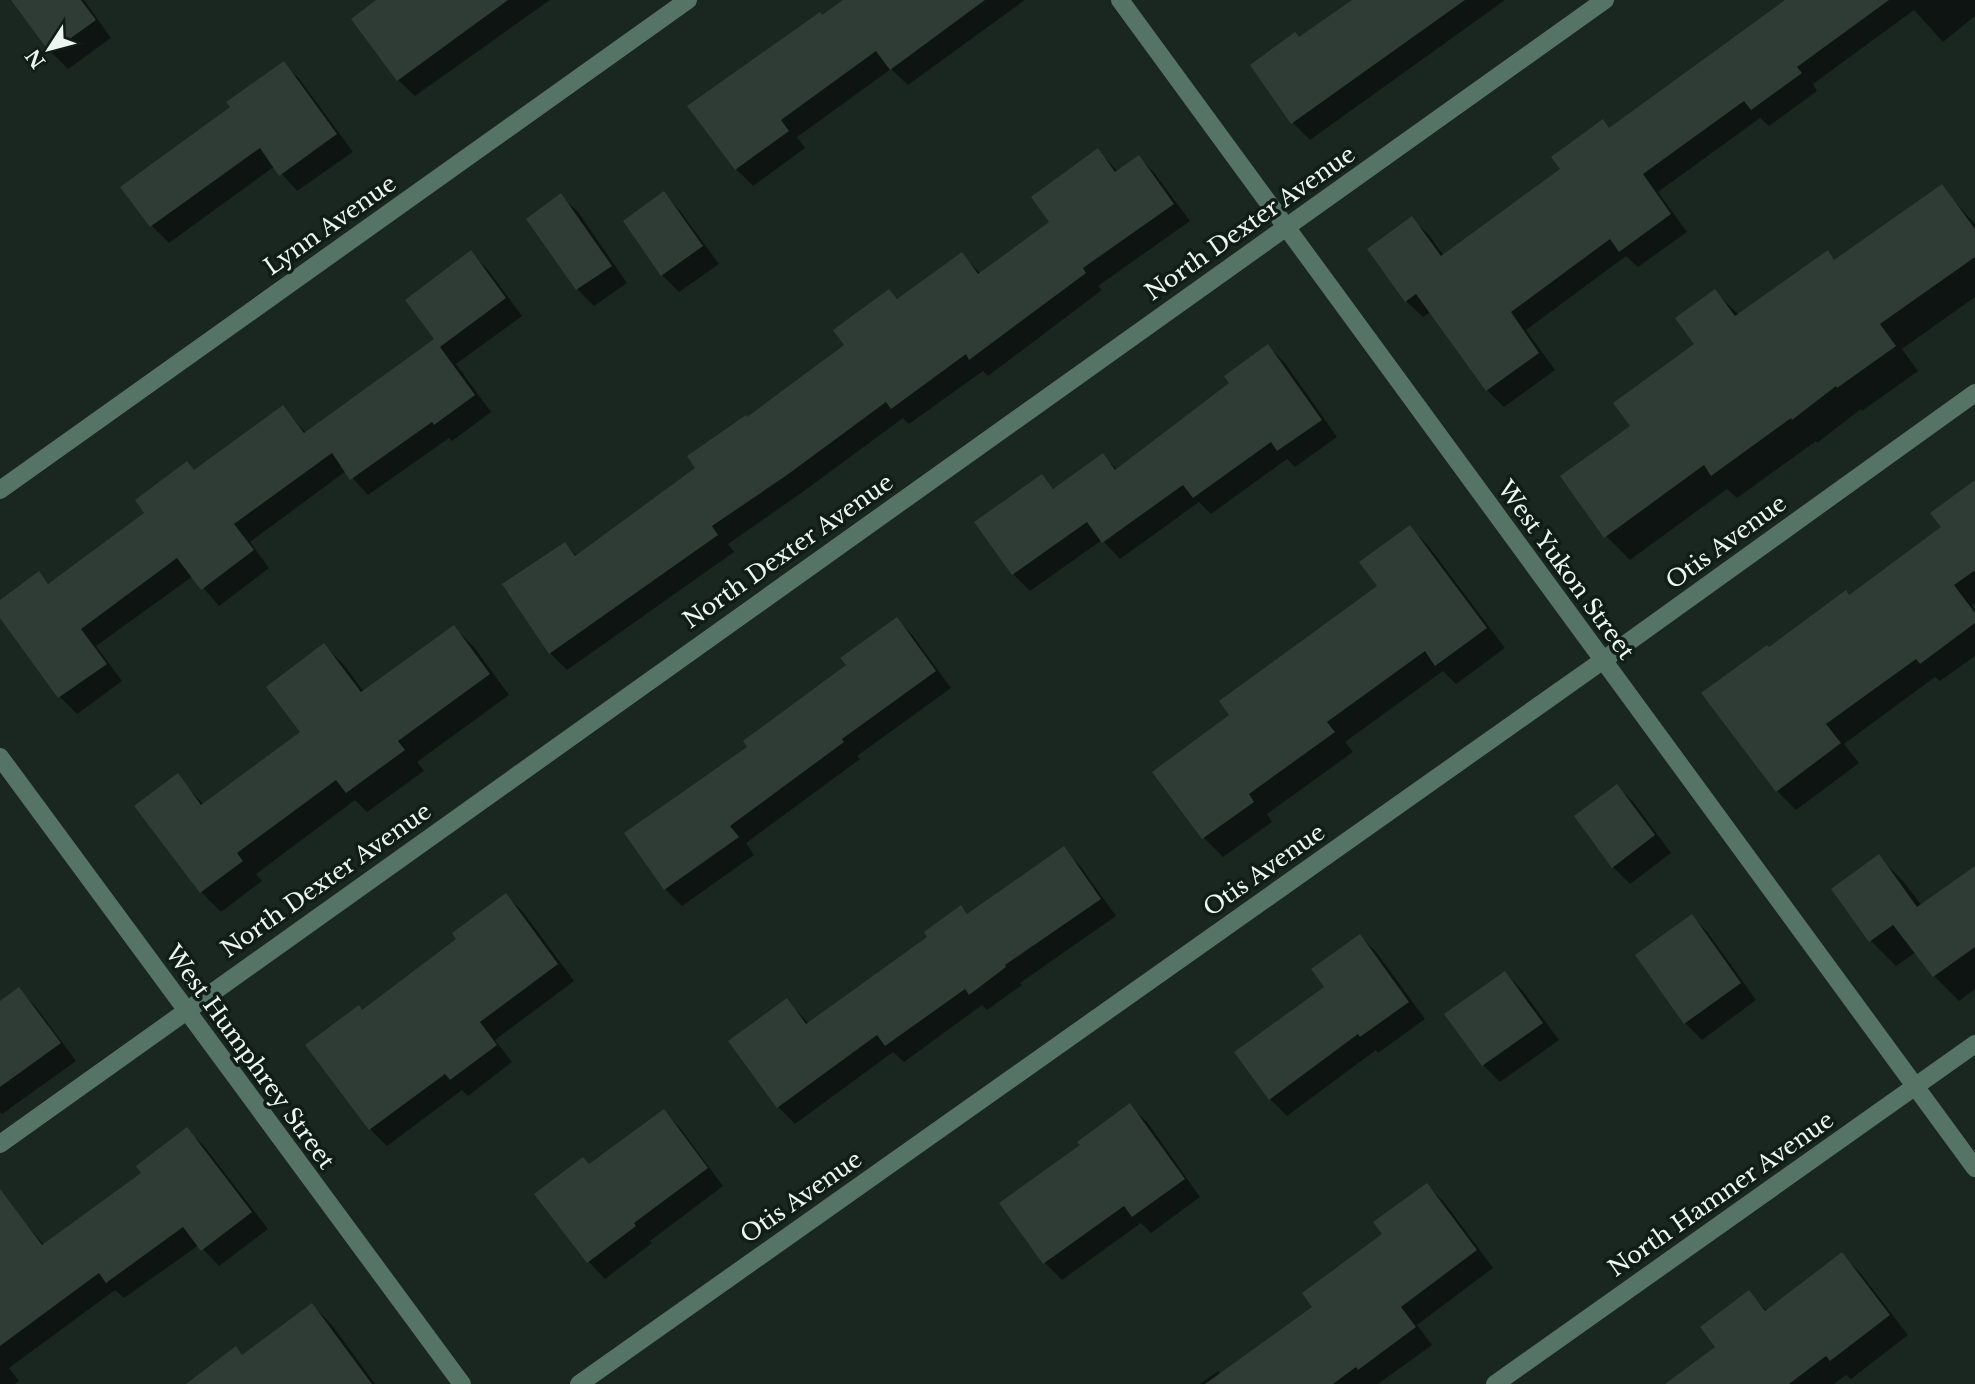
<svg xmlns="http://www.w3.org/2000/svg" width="1975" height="1384" font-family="'Libre Baskerville',serif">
  <rect width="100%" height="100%" fill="#1a2721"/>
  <g fill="#0007">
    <polygon points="14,0 84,0 111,38 68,69 51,52"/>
    <polygon points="379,0 550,0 415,96 398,80"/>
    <polygon points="846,0 1025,0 908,85 891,69 797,137 805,148 753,186 736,169 822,17"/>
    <polygon points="1355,0 1505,0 1310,140 1293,123 1253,66 1300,39"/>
    <polygon points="1787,0 1975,0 1975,16 1943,42 1914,10 1813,84 1817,91 1769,126 1760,118 1658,192 1687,232 1638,267 1626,256 1526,330 1555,370 1504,407 1487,390 1431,312 1423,317 1406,301 1412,219 1429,235 1444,256 1563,170 1610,129"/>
    <polygon points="284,63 300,80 353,152 297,191 275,166 169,243 152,226 122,187 232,107"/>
    <polygon points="1098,150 1118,172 1139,157 1155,174 1190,221 1098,286 1102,290 988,376 983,371 909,424 903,418 804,491 728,544 734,552 567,670 550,653 565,544 577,556 698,469 748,419 847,346 889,291 899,301 962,255 981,274 1052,223"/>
    <polygon points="1941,187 1975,224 1975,297 1902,349 1918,371 1862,411 1861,409 1817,443 1816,441 1737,498 1727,489 1630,560 1606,536 1632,427 1697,345 1714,291 1739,315 1827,253 1836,261"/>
    <polygon points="663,194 680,211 719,264 679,292 662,275"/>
    <polygon points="561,196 578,212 627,283 594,306 577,289"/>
    <polygon points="471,253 488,270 522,316 456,364 491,412 452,441 449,438 368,495 346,471 250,542 269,568 219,606 193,576 96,646 122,681 77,714 60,697 0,615 0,602 38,574 50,585 147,514 195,471 283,407 306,433 436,340"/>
    <polygon points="1268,346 1285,363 1337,437 1295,467 1287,459 1211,514 1199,502 1120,559 1102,540 1030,591 1013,574 1042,477 1055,490 1103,455 1117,470 1232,383"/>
    <polygon points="1975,482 1975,603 1972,605 1975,610 1975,656 1940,681 1935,677 1844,744 1859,763 1796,810 1777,791 1769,649 1850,597 1944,528"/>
    <polygon points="1410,527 1429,547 1505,648 1456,684 1443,671 1345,742 1353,752 1267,814 1272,822 1223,857 1204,838 1380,587"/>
    <polygon points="897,619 913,636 951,688 857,756 860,759 746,843 754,855 682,906 665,889 750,747 848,666"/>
    <polygon points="454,627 474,647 509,695 417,762 424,771 367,812 355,800 256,874 262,881 221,912 201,892 177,776 204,805 302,732 324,645 344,665 364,692"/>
    <polygon points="1617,786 1634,803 1671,853 1630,884 1613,867 1576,817"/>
    <polygon points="1063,849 1080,866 1116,916 1020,983 1022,985 987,1010 982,1005 904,1062 893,1052 795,1124 778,1107 787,1000 809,1024 929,937 961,907 969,915"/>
    <polygon points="1878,856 1903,881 1922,906 1975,884 1975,989 1959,1001 1934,976 1916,952 1896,966 1871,941 1833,890"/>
    <polygon points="506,895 523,912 574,981 495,1040 512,1062 468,1096 462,1090 387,1146 370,1129 363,1012 458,939"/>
    <polygon points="1692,916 1708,933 1756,1000 1702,1040 1685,1023"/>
    <polygon points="1360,936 1377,953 1425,1019 1378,1053 1376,1050 1287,1116 1270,1099 1327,988"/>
    <polygon points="1505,973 1522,990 1559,1040 1500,1082 1483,1065"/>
    <polygon points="19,990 36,1007 76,1061 2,1114 0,1112 0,1004"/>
    <polygon points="1130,1106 1147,1122 1200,1197 1151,1233 1141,1223 1062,1280 1045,1263 1082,1145"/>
    <polygon points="664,1111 680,1128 723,1186 650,1241 652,1243 605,1279 589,1262 590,1166"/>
    <polygon points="187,1130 204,1146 268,1229 219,1266 199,1245 124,1298 115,1290 9,1368 19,1381 15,1384 0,1384 0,1219 13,1209 44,1245 144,1173"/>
    <polygon points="1427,1185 1444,1202 1493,1268 1417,1325 1432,1345 1378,1384 1200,1384 1218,1371 1221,1375 1314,1307 1385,1234"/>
    <polygon points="1842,1254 1861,1274 1908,1335 1851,1379 1846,1375 1834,1384 1668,1384 1718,1348 1749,1293 1767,1311"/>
    <polygon points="312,1305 332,1325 375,1384 189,1384 243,1356"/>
  </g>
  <g fill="#2e3c35">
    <polygon points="11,0 81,0 96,20 50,53"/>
    <polygon points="376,0 508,0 397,81 351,19"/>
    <polygon points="843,0 985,0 890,70 876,51 781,120 789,131 735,170 687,106 820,12 822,15"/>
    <polygon points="1352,0 1465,0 1291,124 1250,65 1295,32 1299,37"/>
    <polygon points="1785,0 1889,0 1797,67 1802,73 1751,110 1744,101 1643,174 1671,214 1619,252 1610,239 1511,312 1539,353 1486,391 1416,294 1405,302 1367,249 1412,216 1441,256 1560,169 1551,157 1603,119 1609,128"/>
    <polygon points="284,61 337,134 279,176 260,148 150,227 120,187 230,107 226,102"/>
    <polygon points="1098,148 1115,172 1139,155 1174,204 1083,268 1086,273 969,360 966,354 891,409 886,402 787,475 712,526 718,535 549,654 502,584 565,542 575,556 695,468 687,456 746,415 747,417 844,345 833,330 889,289 897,299 962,252 978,274 1049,222 1031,197"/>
    <polygon points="1942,184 1975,229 1975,257 1880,324 1896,346 1837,388 1836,386 1792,420 1791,418 1711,476 1704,465 1604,538 1560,476 1630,426 1613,403 1694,344 1675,318 1715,289 1735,316 1828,250 1834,260"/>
    <polygon points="664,191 703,246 661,276 623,221"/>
    <polygon points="561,193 612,266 576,290 526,219"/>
    <polygon points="471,250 506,298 440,347 475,395 434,425 432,422 350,480 332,453 234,524 254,550 201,590 177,558 81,629 107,664 58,698 0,618 0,600 39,571 48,584 144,513 135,500 187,461 194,470 283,405 304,433 434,339 405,300"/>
    <polygon points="1268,344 1322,420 1277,451 1271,442 1193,498 1183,485 1102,543 1087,522 1012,575 974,522 1042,474 1053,489 1103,453 1115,470 1229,383 1224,376"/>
    <polygon points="1975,480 1975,573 1974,571 1954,585 1975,613 1975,623 1920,664 1916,659 1826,724 1841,743 1776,792 1701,693 1767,645 1769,647 1846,590 1849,595 1941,527 1930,513"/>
    <polygon points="1410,525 1487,628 1435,666 1425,651 1327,722 1335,732 1249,794 1254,802 1202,839 1152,772 1229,715 1219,701 1377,586 1359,562"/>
    <polygon points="897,617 936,671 842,739 844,742 730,826 739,837 664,890 624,833 747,747 743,741 846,665 840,658"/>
    <polygon points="454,625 490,674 398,741 405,750 346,793 336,780 237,853 243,861 200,893 134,806 178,773 201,805 300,732 266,687 324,643 361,692"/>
    <polygon points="1617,784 1655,835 1612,868 1574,816"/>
    <polygon points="1064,846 1101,899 1005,965 1006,967 969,995 965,989 885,1046 877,1035 777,1108 728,1041 787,998 806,1024 927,937 924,932 961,905 967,914"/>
    <polygon points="1879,854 1917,907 1975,866 1975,947 1933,977 1893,925 1869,942 1831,889"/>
    <polygon points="506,893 558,964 480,1022 497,1045 450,1080 445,1074 369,1130 305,1045 359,1005 362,1010 456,939 452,933"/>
    <polygon points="1692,914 1741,983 1684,1024 1635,955"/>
    <polygon points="1360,934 1409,1002 1360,1037 1358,1034 1269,1100 1234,1052 1324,987 1311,969"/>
    <polygon points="1505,971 1543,1023 1482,1066 1444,1014"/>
    <polygon points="19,987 61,1043 0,1087 0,1001"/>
    <polygon points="1130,1103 1185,1179 1132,1217 1124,1206 1043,1264 999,1203 1080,1145 1077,1142"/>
    <polygon points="664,1109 708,1168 634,1223 636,1226 587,1263 534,1194 583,1157 589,1164"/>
    <polygon points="187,1127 252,1212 201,1251 183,1227 106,1283 99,1273 0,1346 0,1189 42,1245 141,1173 136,1166"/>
    <polygon points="1427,1183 1477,1250 1401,1307 1416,1327 1358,1370 1356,1367 1333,1384 1205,1384 1312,1307 1302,1293 1382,1234 1373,1222"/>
    <polygon points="1842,1252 1890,1315 1830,1361 1826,1356 1789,1384 1665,1384 1715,1347 1700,1327 1749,1290 1765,1311"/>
    <polygon points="312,1303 372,1384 186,1384 236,1346 242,1355"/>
  </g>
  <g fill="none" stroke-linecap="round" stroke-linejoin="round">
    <g stroke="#567465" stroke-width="18">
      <polyline points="1120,0 1975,1168"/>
      <polyline points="0,490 688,0"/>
      <polyline points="0,757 462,1384"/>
      <polyline points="0,1144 1605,0"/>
      <polyline points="579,1384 1602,661 1975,393"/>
      <polyline points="1495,1384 1975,1044"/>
    </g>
  </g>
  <g text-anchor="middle" stroke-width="7" stroke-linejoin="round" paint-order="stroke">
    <g font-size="23" fill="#eef6f2" stroke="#101d17">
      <text transform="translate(1250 223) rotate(-35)" y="8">North Dexter Avenue</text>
      <text transform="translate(330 225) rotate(-35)" y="8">Lynn Avenue</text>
      <text transform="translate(1726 542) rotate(-36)" y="8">Otis Avenue</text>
      <text transform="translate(788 551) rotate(-35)" y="8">North Dexter Avenue</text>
      <text transform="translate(1566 570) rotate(54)" y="8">West Yukon Street</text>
      <text transform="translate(1264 870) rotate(-35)" y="8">Otis Avenue</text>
      <text transform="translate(326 880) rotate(-35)" y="8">North Dexter Avenue</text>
      <text transform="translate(250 1057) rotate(54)" y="8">West Humphrey Street</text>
      <text transform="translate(1721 1194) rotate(-35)" y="8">North Hamner Avenue</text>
      <text transform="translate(801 1197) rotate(-35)" y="8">Otis Avenue</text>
    </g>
  </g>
  <g transform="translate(49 49) rotate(234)" stroke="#101d17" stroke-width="5" paint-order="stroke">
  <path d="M0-5L12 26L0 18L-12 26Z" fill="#eef6f2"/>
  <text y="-10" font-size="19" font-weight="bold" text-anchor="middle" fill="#eef6f2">N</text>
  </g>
</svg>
